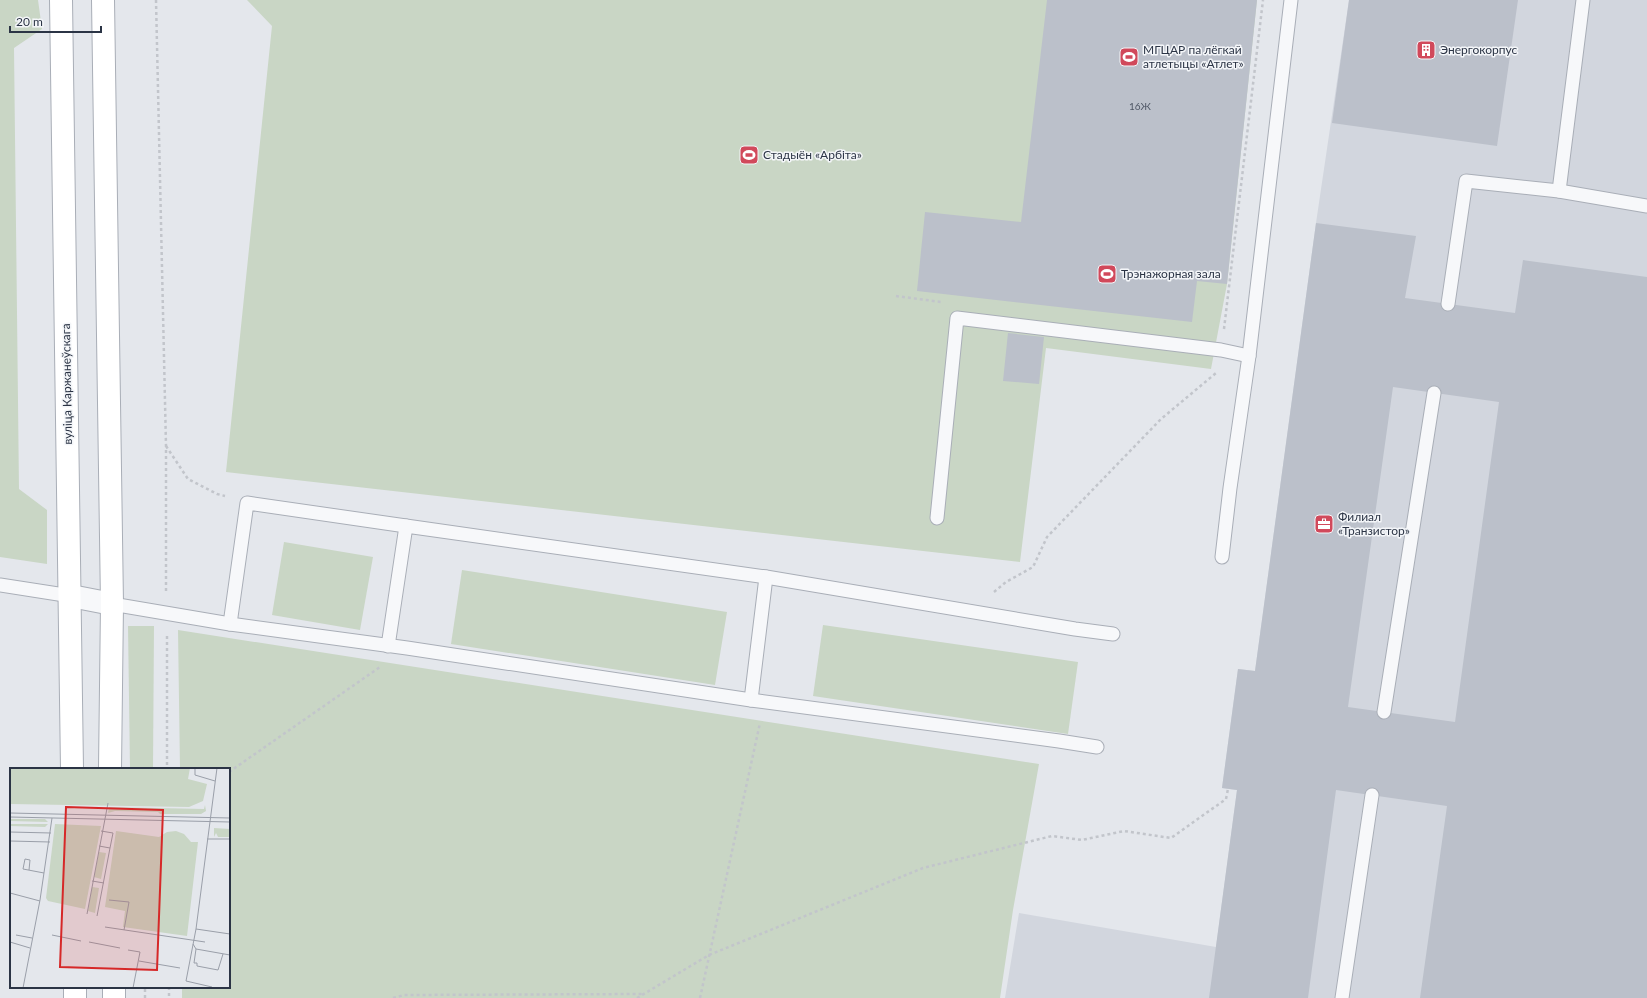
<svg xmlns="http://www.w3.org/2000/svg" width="1647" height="998" font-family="Lato,sans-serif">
  <rect width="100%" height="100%" fill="#e4e7ec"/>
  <polygon fill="#d2d6de" points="1349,0 1647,0 1647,998 1005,998 1019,913 1216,947 1237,790 1222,788 1238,669 1255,671 1316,223"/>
  <g fill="#c9d6c5">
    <polygon points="0,0 38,0 42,29 14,48 19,489 47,510 47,564 0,557"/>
    <polygon points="247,0 1257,0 1227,284 1211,369 1046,348 1020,562 226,472 272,26"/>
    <polygon points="284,542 373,557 360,630 272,615"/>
    <polygon points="462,570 727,612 715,685 451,644"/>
    <polygon points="823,625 1078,662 1068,734 813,696"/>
    <polygon points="128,626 154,626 153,769 130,769"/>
    <polygon points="178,630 1039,764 1013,910 1000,998 182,998 182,987 229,987 229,769 180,769"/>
  </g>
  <g fill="#bbc0ca" fill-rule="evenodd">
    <polygon points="1047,0 1257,0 1227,284 1197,281 1192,322 917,291 925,212 1021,222"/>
    <polygon points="1349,0 1518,0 1497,146 1332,123"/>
    <path d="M1316 223 1416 236 1405 298 1515 313 1523 260 1647 277V998H1420L1447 806 1336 790 1308 998H1209L1237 790 1222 788 1238 669 1255 671ZM1393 387 1499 402 1455 722 1348 707Z"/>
    <polygon points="1008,333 1044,337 1039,384 1003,381"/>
  </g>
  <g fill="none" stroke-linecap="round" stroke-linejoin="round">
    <defs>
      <g id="service">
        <polyline points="1559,191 1583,0"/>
        <polyline points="1448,304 1466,181 1559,191 1647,206"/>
        <polyline points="937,518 957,318 1221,350 1249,356"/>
        <polyline points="1222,557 1230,488 1249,356 1291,0"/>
        <polyline points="0,585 71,596"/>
        <polyline points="112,604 230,624 407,648 751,700 1059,741 1097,747"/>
        <polyline points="230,624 247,503 406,526"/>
        <polyline points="388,646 406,526 766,577 1075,629 1113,634"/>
        <polyline points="751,700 766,577"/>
        <polyline points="1384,712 1434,393"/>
        <polyline points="1342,998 1372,795"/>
      </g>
      <polyline id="minor" points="71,596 112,604"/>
      <g id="secondary">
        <polyline points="61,0 72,769"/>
        <polyline points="103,0 112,604 110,769"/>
        <polyline points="75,987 75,998"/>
        <polyline points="114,987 114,998"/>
      </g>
    </defs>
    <use href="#service" stroke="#a9aeb7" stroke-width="15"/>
    <use href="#minor" stroke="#a9aeb7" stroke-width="24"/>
    <use href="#secondary" stroke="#a9aeb7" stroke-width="24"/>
    <g stroke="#c2c5cb" stroke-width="2.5" stroke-dasharray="3 3" stroke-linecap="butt">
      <polyline points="156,0 166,446 166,591"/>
      <polyline points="896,296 941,302"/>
      <polyline points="1224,329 1263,0"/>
      <polyline points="166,446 188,479 217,494 225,496"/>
      <polyline points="994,592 1006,582 1033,567 1047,537 1161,419 1216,373"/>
      <polyline points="167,636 167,769"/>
      <polyline points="229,772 380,667"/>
      <polyline points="169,987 169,998"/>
      <polyline points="145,998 145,987"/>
      <polyline points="393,998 404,995 642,994"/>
      <polyline points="637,998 709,955 923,868 1052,836 1082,840 1124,831 1171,838 1226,799 1228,789"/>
      <polyline points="700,998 760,723"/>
    </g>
    <use href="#service" stroke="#f7f8fa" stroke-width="13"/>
    <use href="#minor" stroke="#f7f8fa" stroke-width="22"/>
    <use href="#secondary" stroke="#fff" stroke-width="22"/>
  </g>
  <defs>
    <symbol id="building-square" viewBox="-11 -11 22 22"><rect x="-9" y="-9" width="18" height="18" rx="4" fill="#d1495b" stroke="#f4f6f9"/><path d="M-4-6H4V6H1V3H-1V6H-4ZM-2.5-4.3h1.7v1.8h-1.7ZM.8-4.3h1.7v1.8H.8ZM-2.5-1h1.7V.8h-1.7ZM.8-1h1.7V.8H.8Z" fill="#fff"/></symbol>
    <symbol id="stadium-square" viewBox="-11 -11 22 22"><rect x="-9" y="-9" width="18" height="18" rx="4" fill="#d1495b" stroke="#f4f6f9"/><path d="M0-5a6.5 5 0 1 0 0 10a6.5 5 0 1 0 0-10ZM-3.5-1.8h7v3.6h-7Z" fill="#fff"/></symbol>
    <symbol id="office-square" viewBox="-11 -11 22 22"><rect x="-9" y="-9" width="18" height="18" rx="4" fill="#d1495b" stroke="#f4f6f9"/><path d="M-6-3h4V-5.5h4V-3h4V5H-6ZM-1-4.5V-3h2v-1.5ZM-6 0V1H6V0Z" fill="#fff"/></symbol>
  </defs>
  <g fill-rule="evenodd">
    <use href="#building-square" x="1415" y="39" width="22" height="22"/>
    <use href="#stadium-square" x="1118" y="46" width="22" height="22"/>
    <use href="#stadium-square" x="738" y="144" width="22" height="22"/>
    <use href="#stadium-square" x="1096" y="263" width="22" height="22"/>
    <use href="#office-square" x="1313" y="513" width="22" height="22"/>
  </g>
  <g text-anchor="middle" stroke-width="3" stroke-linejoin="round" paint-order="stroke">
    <g font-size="10" fill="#4f5766">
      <text x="1140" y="110">16Ж</text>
    </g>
    <g font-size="12" fill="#2b3445" stroke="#f4f6f9" text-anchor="start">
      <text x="1143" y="54">МГЦАР па лёгкай<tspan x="1143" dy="14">атлетыцы «Атлет»</tspan></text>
      <text x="1440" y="54">Энергокорпус</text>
      <text x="763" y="159">Стадыён «Арбіта»</text>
      <text x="1121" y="278">Трэнажорная зала</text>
      <text x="1338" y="521">Филиал<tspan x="1338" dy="14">«Транзистор»</tspan></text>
    </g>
    <g font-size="12" fill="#2b3445" stroke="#f4f6f9">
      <text transform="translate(67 384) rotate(-91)" y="4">вуліца Каржанеўскага</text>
    </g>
  </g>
  <g transform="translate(10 768)">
    <rect width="220" height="220" fill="#e4e7ec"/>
    <path d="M0 0H180L178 11 197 16 193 33 179 39 0 36ZM195 37 196 43 191 46H150L148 44 105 43 98 45 99 39 194 41ZM0 51H35L38 54 0 53ZM0 56H38L35 59 0 58ZM45 56 91 58 75 141 38 133 36 130ZM204 60 220 61V69H208L206 65 204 69ZM106 63 149 69 157 64 166 63 174 66 181 74H188L177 168 113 159 115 143 95 139ZM89 84 96 85 91 111 84 109ZM82 119 89 120 85 145 78 143Z" fill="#c9d6c5"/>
    <path fill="none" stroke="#9a9fa9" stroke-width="1" d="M185 0V7L205 13M0 45 220 50M0 49 220 54M91 63 103 65 100 80M0 64 41 65M197 71H220M0 73 40 74M19 102 20 92 15 91 13 101 34 105M82 113 94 115M0 125 30 133M99 132 119 134 114 162M77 146 98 35M87 148 100 80 89 78M95 159 195 174M186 161 220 166M6 167 22 170M42 167 71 173M0 174 20 180M79 174 110 180M183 176 186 181 184 195H187V198L208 202 213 186M186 181 220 187M118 182 130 184 123 220M129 193 170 200M202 219 176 213 186 161 207 0M13 220 30 132 42 50"/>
    <path fill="#d62828" fill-opacity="0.15" stroke="#d62828" stroke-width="2" d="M56 39 153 42 147 202 50 199Z"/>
    <rect width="220" height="220" fill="none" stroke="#2b3445" stroke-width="2"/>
  </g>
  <path d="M10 26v6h91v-6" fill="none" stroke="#2b3445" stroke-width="2"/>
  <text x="16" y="26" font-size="12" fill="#2b3445" stroke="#f4f6f9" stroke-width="3" paint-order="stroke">20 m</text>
</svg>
